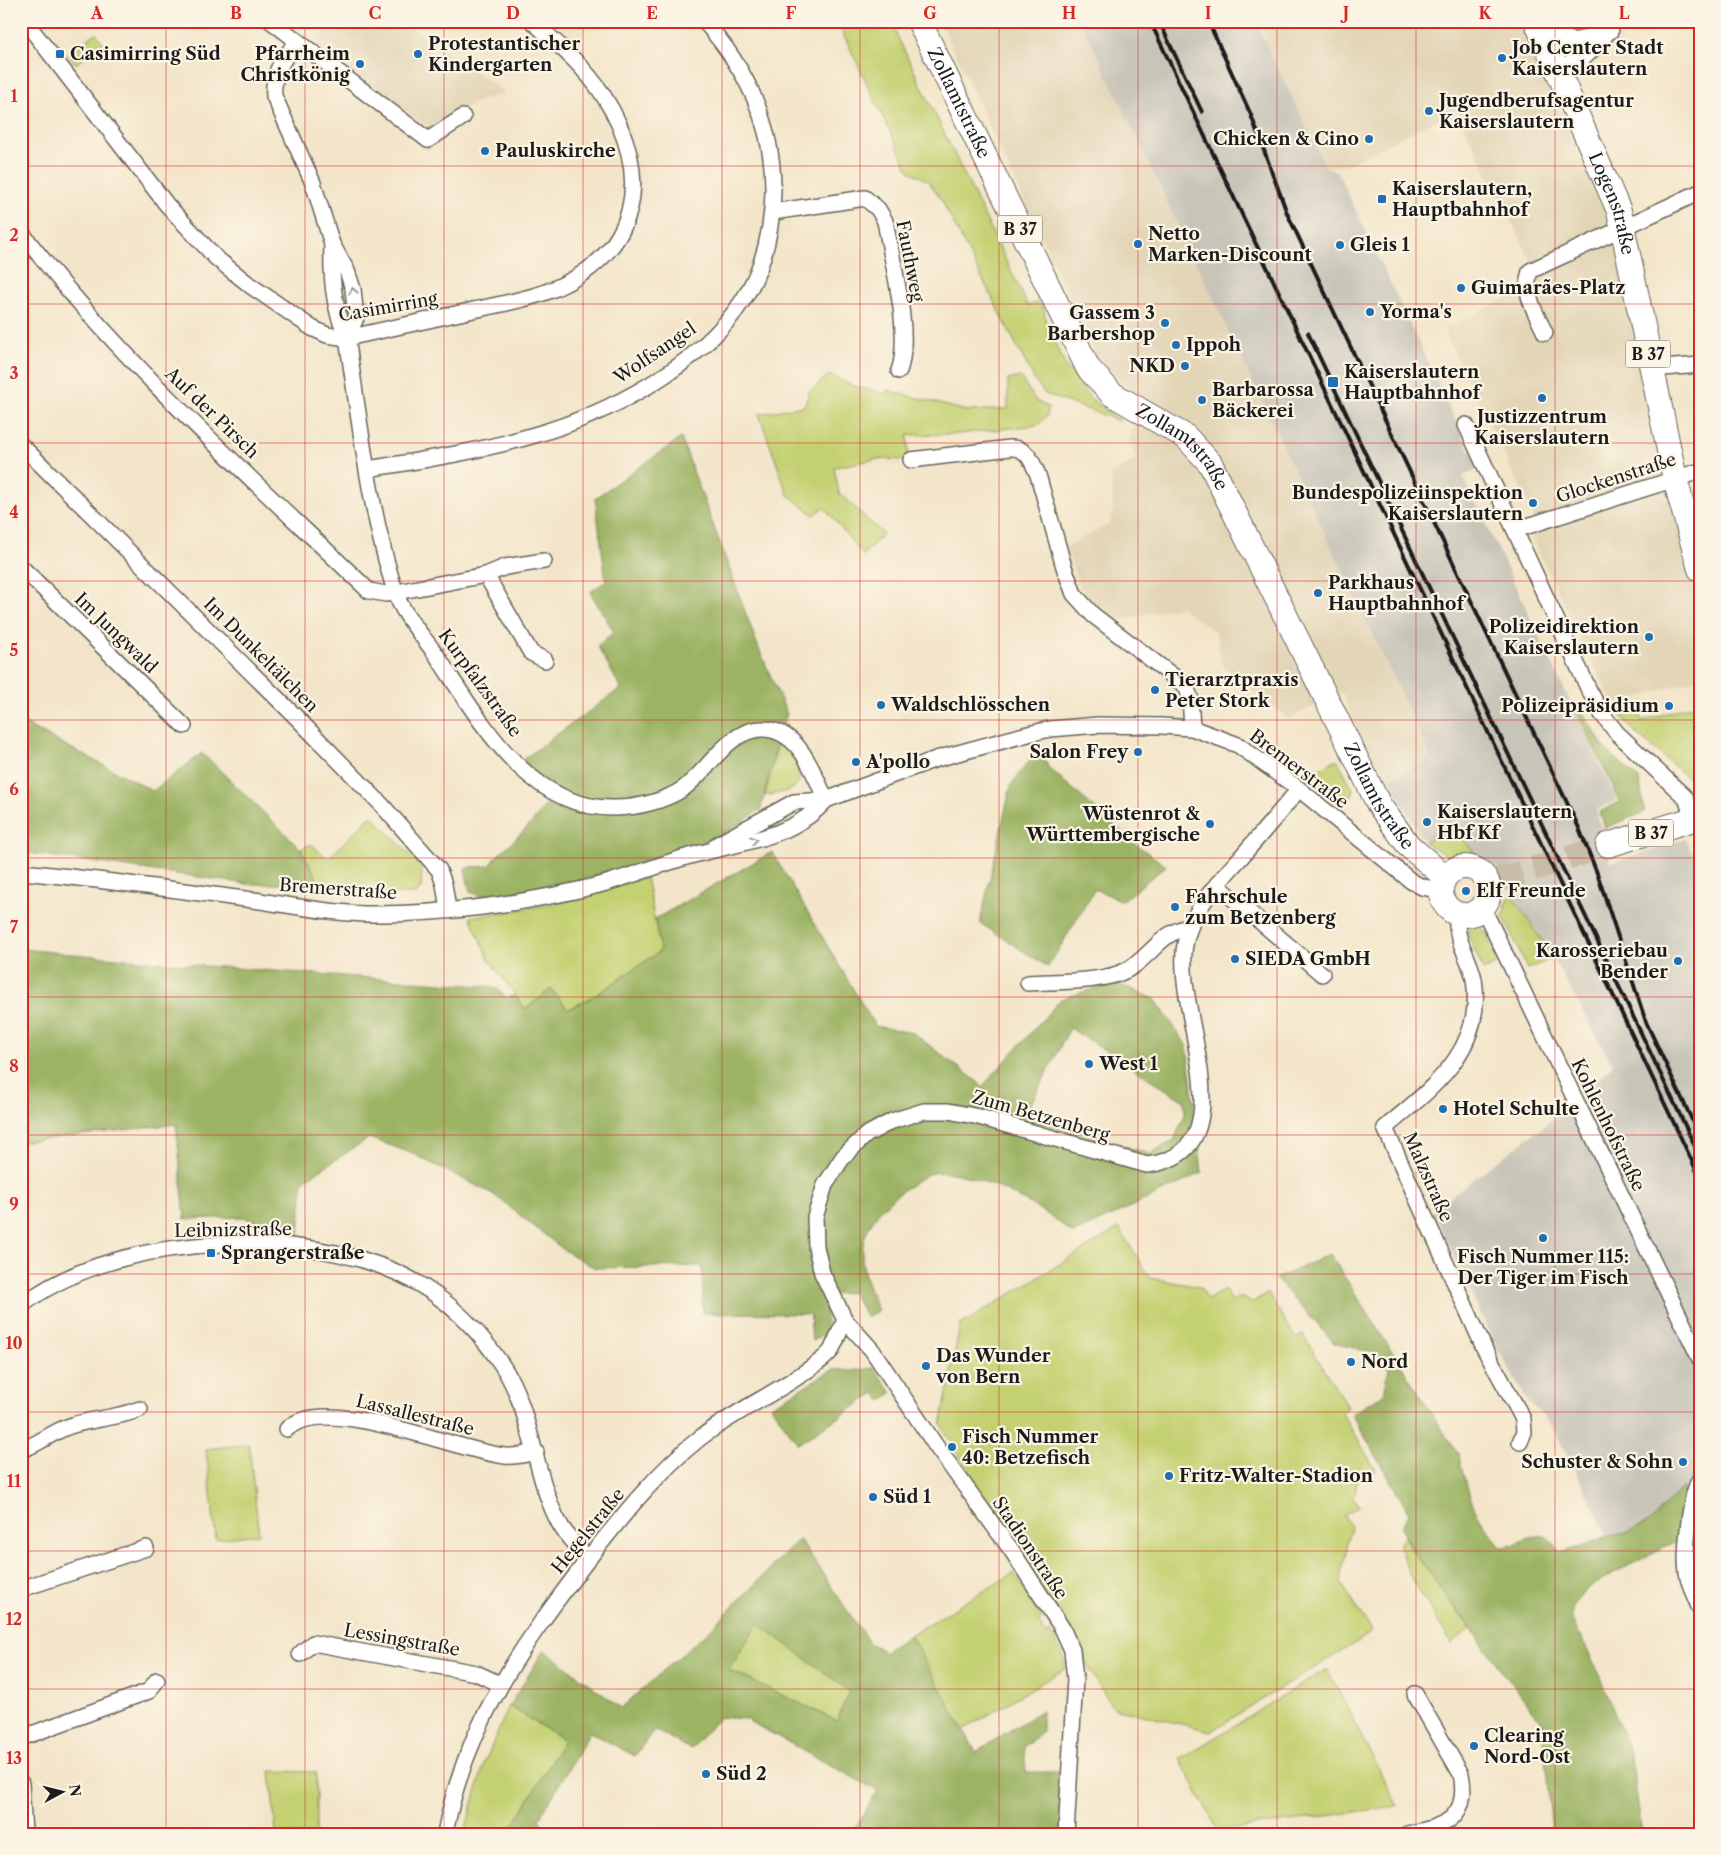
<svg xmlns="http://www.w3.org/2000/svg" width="1721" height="1855" font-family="'Libre Caslon Text',serif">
  <rect width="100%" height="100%" fill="#fcf5e5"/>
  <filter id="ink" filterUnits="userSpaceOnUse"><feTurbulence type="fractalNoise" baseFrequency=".02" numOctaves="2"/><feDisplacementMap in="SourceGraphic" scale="10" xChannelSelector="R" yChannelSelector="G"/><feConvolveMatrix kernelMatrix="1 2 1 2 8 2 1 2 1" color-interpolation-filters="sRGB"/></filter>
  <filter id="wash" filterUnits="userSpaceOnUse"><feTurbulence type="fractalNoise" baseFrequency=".0096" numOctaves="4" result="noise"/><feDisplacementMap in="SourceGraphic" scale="20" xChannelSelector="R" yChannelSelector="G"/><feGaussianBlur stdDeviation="1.12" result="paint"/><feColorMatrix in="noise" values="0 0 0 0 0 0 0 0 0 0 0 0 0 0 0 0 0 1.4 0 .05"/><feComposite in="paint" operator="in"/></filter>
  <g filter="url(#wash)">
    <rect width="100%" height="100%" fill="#f3e5c9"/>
    <g fill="#e3d6b7">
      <polygon points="331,21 401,21 505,92 473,103 431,129 314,46"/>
      <polygon points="940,21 1081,21 1431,757 1390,780 1364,746 1342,693 1288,719 1222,665 1216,633 1180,607 1119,620 1099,608 1080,587 1065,547 1110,524 1113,509 1111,474 1137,459 1129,441 1143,397 1124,386 1110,372 1097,356"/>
      <polygon points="1255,21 1519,21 1621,247 1674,492 1700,584 1700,678 1614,705 1530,535 1541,530 1444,330 1541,281 1456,110 1346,165 1326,168"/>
    </g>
    <polygon fill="#c8c4b8" points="1081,21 1255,21 1326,168 1337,171 1478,468 1463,476 1617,800 1596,810 1611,863 1685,839 1700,868 1700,1481 1683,1487 1650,1521 1628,1533 1608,1536 1553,1427 1527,1400 1493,1341 1433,1210 1561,1113 1613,1065 1553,958 1494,864 1487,864 1480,858 1474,856 1472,850 1452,827 1424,842 1390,780 1431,757"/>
    <g fill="#c4d172" stroke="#707647">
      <path d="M837 21H890L1028 306 1038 302 1044 309 1046 324 1068 371H1074C1083 397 1099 405 1120 421L1045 394 1035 381 941 199 928 181 909 171Z"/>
      <polygon points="96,33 103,43 76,64 68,54"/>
      <polygon points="829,375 854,386 886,394 887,390 967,411 1008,409 1008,380 1020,377 1036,401 1048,407 1047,416 1038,425 958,434 908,435 908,457 904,460 877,459 834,467 839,493 883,534 863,555 824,507 814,515 788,495 759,414 804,406 810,391"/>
      <polygon points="1700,703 1700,788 1636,733 1621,716 1638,710 1642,721"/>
      <path d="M778 742C789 751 811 776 792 789 785 793 773 794 765 796Z"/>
      <polygon points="1337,759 1353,789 1352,796 1346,801 1338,802 1308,776"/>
      <polygon points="371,815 422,867 421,889 415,894 342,894 318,887 318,880 301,849 311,844 328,859"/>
      <polygon points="1452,827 1472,850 1474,856 1450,857 1424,842"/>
      <polygon points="646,877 661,951 596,995 568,1009 551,989 526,1009 489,960 470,917 555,904"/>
      <polygon points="1512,895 1553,958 1528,969 1503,916 1506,903"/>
      <polygon points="1478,924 1483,929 1500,962 1483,970 1467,932 1470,926"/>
      <path d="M1119 1228 1150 1278 1200 1287 1208 1300 1224 1289 1232 1301C1240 1296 1244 1297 1251 1303L1268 1293 1296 1339 1303 1335 1348 1407 1341 1412 1376 1470 1356 1482V1492L1352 1495 1359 1506 1344 1516 1351 1527 1340 1582 1373 1632 1211 1731 1113 1708 941 1425 960 1325Z"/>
      <polygon points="249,1444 259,1534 216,1539 206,1449"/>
      <polygon points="1405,1536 1412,1550 1471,1629 1451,1643 1409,1574 1399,1545"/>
      <polygon points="1014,1573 1042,1619 1038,1622 1045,1634 1050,1632 1063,1654 1066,1668 963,1730 910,1635"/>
      <polygon points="758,1622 849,1691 837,1721 729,1670"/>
      <polygon points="1327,1669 1398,1806 1218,1831 1180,1759"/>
      <polygon points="509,1706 564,1740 508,1834 475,1834 466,1828 484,1764"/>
      <polygon points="270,1771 316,1772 316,1834 276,1834"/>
    </g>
    <g fill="#9bb364" stroke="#5c6840" fill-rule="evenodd">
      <polygon points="681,438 759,649 787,714 778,738 761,809 713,841 600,876 514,893 480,896 470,892 465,869 470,867 490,866 494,859 532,823 551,798 515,765 621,688 597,646 614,632 590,592 606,581 595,498"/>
      <polygon points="1582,711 1605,749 1639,779 1645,812 1605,828 1600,812 1620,801 1577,713"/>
      <polygon points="21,722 153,791 202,753 301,849 318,880 318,887 300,884 248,884 21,852"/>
      <polygon points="1040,746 1048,767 1134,843 1166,866 1122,901 1095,889 1048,967 980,923 1011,785"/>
      <path d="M772 852 875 1026 913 1033 983 1086 1061 999 1114 982 1155 999 1187 1046 1202 1173 1073 1234C1046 1209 971 1166 932 1173 924 1174 914 1184 906 1188 886 1201 863 1226 862 1252 861 1272 871 1293 878 1311L866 1317 852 1292 826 1295V1332L812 1341 810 1314 703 1313 702 1266 595 1268 564 1250 493 1194 411 1153 369 1138 303 1181 299 1236 264 1232 245 1217 185 1219 176 1124 21 1142V949L179 964 495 987 507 998 514 995 526 1009 551 989 568 1009 596 995 660 951 655 919ZM1070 1028 1184 1101 1185 1114 1174 1140 1150 1154 1024 1117Z"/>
      <path d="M1330 1254 1459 1456C1468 1495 1474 1516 1501 1547 1514 1547 1537 1531 1547 1537 1552 1540 1556 1548 1560 1552H1565L1608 1536 1628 1533 1650 1522 1683 1487 1686 1495 1676 1542 1612 1574 1588 1588 1572 1608V1620L1600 1675 1631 1755 1642 1834H1552L1542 1723 1412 1550 1401 1527 1409 1513 1352 1414 1384 1394 1389 1369 1377 1354 1334 1343 1276 1279Z"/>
      <polygon points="874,1368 892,1393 881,1401 875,1393 798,1444 771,1406 834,1369 849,1371"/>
      <path d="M799 1539 870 1644 885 1651 910 1635 976 1752 1042 1710V1732L1024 1747 1026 1772H1063L1061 1834H851L878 1791 745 1719 720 1717 691 1749 656 1731 648 1738 635 1756 590 1732 539 1819 547 1834H508L564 1740 509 1706 544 1650 621 1708 711 1629ZM758 1623 849 1691 837 1721 729 1670Z"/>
    </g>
  </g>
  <g filter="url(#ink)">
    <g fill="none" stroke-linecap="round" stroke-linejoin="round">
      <polyline stroke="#c8bda6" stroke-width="24" stroke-dasharray="24 12" stroke-linecap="butt" points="1499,880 1608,845"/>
      <defs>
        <g id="street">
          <path d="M25 21 167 205 216 258 251 286 312 328 327 335 347 338C387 329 428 320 469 311 495 305 522 301 546 292 640 256 655 176 603 95 585 67 557 43 532 21"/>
          <polyline points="271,21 428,140 463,117"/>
          <path d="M297 41C283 60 272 72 274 96L313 183 332 244 347 271 353 289 356 318 347 338"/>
          <path d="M773 212 865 198 878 209 885 221C892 261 912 334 899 371"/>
          <path d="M21 232C123 364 249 476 369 591L386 594 486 575 531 653 545 660"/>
          <path d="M332 244C331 276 333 308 347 338 360 422 369 509 395 591 402 614 423 636 437 656 479 719 528 810 615 808 636 808 666 801 684 788 709 770 728 730 761 729 799 728 813 772 826 800"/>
          <path d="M1545 333C1536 312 1522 294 1530 271L1700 192"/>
          <polyline points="1651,369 1700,365"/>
          <polyline points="1466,425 1589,690 1602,714 1617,733 1686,798 1693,819"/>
          <polyline points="21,445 296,717 380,803 439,870 444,884 448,909"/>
          <path d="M911 460 1010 448C1027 447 1032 461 1038 475L1064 567 1074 594 1093 615 1186 686 1190 697 1192 728"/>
          <path d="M368 469C423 460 477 452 531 436 606 415 700 367 743 300 764 268 772 229 773 192 774 127 747 69 704 21"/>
          <polyline points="1515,530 1700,471"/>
          <polyline points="21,567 184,726"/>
          <polyline points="486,575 505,567 544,561"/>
          <polyline points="716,845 794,802 826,800 936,759 1028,734 1050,729 1098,725 1162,726 1192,728 1238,745 1299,789 1411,881 1422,887 1441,890"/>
          <path d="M21 872C99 879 176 890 253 900 289 905 327 913 364 914 440 915 525 904 599 885 630 877 660 864 690 856 738 842 791 840 826 800"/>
          <polyline points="1217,885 1322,974"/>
          <polyline points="1483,908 1700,1359"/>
          <path d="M1457 914C1454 940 1469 955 1474 979 1485 1050 1433 1087 1385 1128L1485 1350 1523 1419 1524 1432 1520 1442"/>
          <path d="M1028 983C1056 981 1103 983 1127 970 1151 957 1161 931 1190 927"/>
          <path d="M21 1306C108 1237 279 1228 381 1266 431 1284 472 1320 502 1365 532 1411 533 1469 556 1517 564 1534 576 1546 589 1559"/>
          <path d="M287 1429C325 1392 455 1451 505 1456 515 1457 526 1454 536 1452"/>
          <path d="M21 1450C40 1444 54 1430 73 1425 95 1418 119 1418 140 1409"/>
          <path d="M1700 1479C1690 1494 1684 1554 1687 1572 1689 1585 1695 1597 1700 1609"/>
          <polyline points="21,1589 146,1548"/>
          <polyline points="300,1654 313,1643 476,1673 500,1684"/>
          <polyline points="21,1738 149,1691 157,1680"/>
          <polyline points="21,1783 24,1834"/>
          <path d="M445 1834C465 1724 523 1644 589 1558 623 1515 657 1472 700 1438 739 1408 786 1389 824 1358L831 1351 845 1320"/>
          <path d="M1066 1834 1075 1679 1072 1650 1062 1628 1012 1551 936 1446 872 1350 845 1320 822 1273 816 1247 815 1217 825 1185 843 1157 866 1135 892 1121 924 1111H948L979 1117 1147 1165C1254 1152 1169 1005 1186 940 1194 906 1220 881 1242 856 1261 834 1280 812 1299 789"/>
          <path d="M1407 1834C1445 1827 1470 1818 1461 1774L1415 1694"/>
        </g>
        <g id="secondary">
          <path d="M1540 21C1568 48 1575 50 1608 29"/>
          <polyline points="1560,77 1601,37"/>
        </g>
        <g id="primary">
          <path id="s1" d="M919 21 1088 368 1112 394 1186 437 1210 463 1379 805 1409 846 1445 877"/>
          <path id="s2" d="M1536 21 1619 211 1675 479 1700 569"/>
          <polyline points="1608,845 1700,817"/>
          <circle cx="1465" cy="891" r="24"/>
        </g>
      </defs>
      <use href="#street" stroke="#676259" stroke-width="18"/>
      <use href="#secondary" stroke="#676259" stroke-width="24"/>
      <use href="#primary" stroke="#676259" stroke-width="26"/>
      <use href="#street" stroke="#fff" stroke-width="15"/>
      <use href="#secondary" stroke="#fff" stroke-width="21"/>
      <use href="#primary" stroke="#fff" stroke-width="24"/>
      <g stroke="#1c1c1c" stroke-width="4">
        <polyline points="1150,21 1700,1178"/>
        <polyline points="1159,21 1202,112"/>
        <polyline points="1208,21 1251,115 1287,213 1579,828 1597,873 1646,1022 1700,1137"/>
        <polyline points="1308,333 1700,1157"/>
      </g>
    </g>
    <defs><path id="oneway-chevron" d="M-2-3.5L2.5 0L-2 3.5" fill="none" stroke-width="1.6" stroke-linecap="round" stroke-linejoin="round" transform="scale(1.25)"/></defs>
    <g stroke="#999">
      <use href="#oneway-chevron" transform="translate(353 291) rotate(-100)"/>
      <use href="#oneway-chevron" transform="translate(754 840) rotate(-17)"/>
    </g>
  </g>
  <path fill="none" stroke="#d62828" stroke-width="1" stroke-opacity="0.55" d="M166 21V1834M305 21V1834M444 21V1834M583 21V1834M722 21V1834M860 21V1834M999 21V1834M1138 21V1834M1277 21V1834M1416 21V1834M1555 21V1834M21 166H1700M21 304H1700M21 443H1700M21 581H1700M21 720H1700M21 858H1700M21 997H1700M21 1135H1700M21 1274H1700M21 1412H1700M21 1551H1700M21 1689H1700"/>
  <g fill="#1f6fb2" stroke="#fcf5e5" stroke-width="2">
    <rect x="55" y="49" width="10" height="10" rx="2.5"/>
    <circle cx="418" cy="54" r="5"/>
    <circle cx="1502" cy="58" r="5"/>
    <circle cx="360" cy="64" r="5"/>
    <circle cx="1429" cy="111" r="5"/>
    <circle cx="1369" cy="139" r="5"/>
    <circle cx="485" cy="151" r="5"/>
    <rect x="1377" y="194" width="10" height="10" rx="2.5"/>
    <circle cx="1138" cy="244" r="5"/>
    <circle cx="1340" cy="245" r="5"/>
    <circle cx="1461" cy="288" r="5"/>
    <circle cx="1370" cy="312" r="5"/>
    <circle cx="1165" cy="323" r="5"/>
    <circle cx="1176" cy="345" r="5"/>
    <circle cx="1185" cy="366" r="5"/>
    <rect x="1327" y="376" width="12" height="12" rx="2.5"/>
    <circle cx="1542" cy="398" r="5"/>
    <circle cx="1202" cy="400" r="5"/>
    <circle cx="1533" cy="503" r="5"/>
    <circle cx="1318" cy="593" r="5"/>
    <circle cx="1649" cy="637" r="5"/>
    <circle cx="1155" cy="690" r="5"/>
    <circle cx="881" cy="705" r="5"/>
    <circle cx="1669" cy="706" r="5"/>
    <circle cx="1138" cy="752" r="5"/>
    <circle cx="856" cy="762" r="5"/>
    <circle cx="1427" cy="822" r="5"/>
    <circle cx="1210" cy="824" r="5"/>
    <circle cx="1466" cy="891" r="5"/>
    <circle cx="1175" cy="907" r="5"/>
    <circle cx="1235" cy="959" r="5"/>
    <circle cx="1678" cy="961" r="5"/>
    <circle cx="1089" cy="1064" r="5"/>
    <circle cx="1443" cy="1109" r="5"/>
    <circle cx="1543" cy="1238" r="5"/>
    <rect x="206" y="1248" width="10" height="10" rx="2.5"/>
    <circle cx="1351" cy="1362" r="5"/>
    <circle cx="926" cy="1366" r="5"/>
    <circle cx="952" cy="1447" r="5"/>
    <circle cx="1683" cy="1462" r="5"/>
    <circle cx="1169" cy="1476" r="5"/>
    <circle cx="873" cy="1497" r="5"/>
    <circle cx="1474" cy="1746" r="5"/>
    <circle cx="706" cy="1774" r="5"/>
  </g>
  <g text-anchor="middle" stroke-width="4.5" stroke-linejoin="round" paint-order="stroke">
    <g fill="#fcf5e5" stroke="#5f5d58" stroke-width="1">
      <rect x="997.5" y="215.5" width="45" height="27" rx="4"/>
      <rect x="1625.5" y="340.5" width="45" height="27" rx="4"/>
      <rect x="1628.5" y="819.5" width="45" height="27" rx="4"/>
    </g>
    <g font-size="16" font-weight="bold" fill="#1c1c1c">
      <text x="1020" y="235">B 37</text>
      <text x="1648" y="360">B 37</text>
      <text x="1651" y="839">B 37</text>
    </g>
    <g font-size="18" font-weight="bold" fill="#1c1c1c" stroke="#fcf5e5" text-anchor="start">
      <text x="428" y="50">Protestantischer<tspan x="428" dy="21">Kindergarten</tspan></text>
      <text x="1512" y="54">Job Center Stadt<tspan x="1512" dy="21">Kaiserslautern</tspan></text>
      <text x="70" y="60">Casimirring Süd</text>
      <text x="350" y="60" text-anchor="end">Pfarrheim<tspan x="350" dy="21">Christkönig</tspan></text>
      <text x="1439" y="107">Jugendberufsagentur<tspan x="1439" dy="21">Kaiserslautern</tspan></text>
      <text x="1359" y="145" text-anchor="end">Chicken &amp; Cino</text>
      <text x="495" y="157">Pauluskirche</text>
      <text x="1392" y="195">Kaiserslautern,<tspan x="1392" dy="21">Hauptbahnhof</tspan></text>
      <text x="1148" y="240">Netto<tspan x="1148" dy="21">Marken-Discount</tspan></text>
      <text x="1350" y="251">Gleis 1</text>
      <text x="1471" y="294">Guimarães-Platz</text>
      <text x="1380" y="318">Yorma's</text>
      <text x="1155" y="319" text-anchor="end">Gassem 3<tspan x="1155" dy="21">Barbershop</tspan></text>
      <text x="1186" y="351">Ippoh</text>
      <text x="1175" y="372" text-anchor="end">NKD</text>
      <text x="1344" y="378">Kaiserslautern<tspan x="1344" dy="21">Hauptbahnhof</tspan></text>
      <text x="1212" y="396">Barbarossa<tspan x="1212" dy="21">Bäckerei</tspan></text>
      <text x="1542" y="423" text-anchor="middle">Justizzentrum<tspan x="1542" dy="21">Kaiserslautern</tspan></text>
      <text x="1523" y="499" text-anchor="end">Bundespolizeiinspektion<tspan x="1523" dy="21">Kaiserslautern</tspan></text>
      <text x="1328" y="589">Parkhaus<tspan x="1328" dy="21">Hauptbahnhof</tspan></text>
      <text x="1639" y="633" text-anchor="end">Polizeidirektion<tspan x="1639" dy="21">Kaiserslautern</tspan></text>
      <text x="1165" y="686">Tierarztpraxis<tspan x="1165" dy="21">Peter Stork</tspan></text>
      <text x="891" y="711">Waldschlösschen</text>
      <text x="1659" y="712" text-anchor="end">Polizeipräsidium</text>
      <text x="1128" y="758" text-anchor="end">Salon Frey</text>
      <text x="866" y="768">A'pollo</text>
      <text x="1437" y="818">Kaiserslautern<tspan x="1437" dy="21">Hbf Kf</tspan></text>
      <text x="1200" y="820" text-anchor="end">Wüstenrot &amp;<tspan x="1200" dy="21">Württembergische</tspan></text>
      <text x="1476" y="897">Elf Freunde</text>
      <text x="1185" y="903">Fahrschule<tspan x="1185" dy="21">zum Betzenberg</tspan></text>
      <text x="1668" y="957" text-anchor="end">Karosseriebau<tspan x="1668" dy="21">Bender</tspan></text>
      <text x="1245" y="965">SIEDA GmbH</text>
      <text x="1099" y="1070">West 1</text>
      <text x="1453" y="1115">Hotel Schulte</text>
      <text x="221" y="1259">Sprangerstraße</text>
      <text x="1543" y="1263" text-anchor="middle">Fisch Nummer 115:<tspan x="1543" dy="21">Der Tiger im Fisch</tspan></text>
      <text x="936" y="1362">Das Wunder<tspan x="936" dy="21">von Bern</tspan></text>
      <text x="1361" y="1368">Nord</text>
      <text x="962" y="1443">Fisch Nummer<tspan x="962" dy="21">40: Betzefisch</tspan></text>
      <text x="1673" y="1468" text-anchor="end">Schuster &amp; Sohn</text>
      <text x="1179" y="1482">Fritz-Walter-Stadion</text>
      <text x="883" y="1503">Süd 1</text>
      <text x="1484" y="1742">Clearing<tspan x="1484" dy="21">Nord-Ost</tspan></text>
      <text x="716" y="1780">Süd 2</text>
    </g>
    <g font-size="18" fill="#1c1c1c" stroke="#fcf5e5">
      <text dy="6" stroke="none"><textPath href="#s1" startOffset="91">Zollamtstraße</textPath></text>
      <text dy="6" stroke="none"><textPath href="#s2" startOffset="198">Logenstraße</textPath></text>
      <text transform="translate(910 261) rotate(79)" y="6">Fauthweg</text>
      <text transform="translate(388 307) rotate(-10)" y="6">Casimirring</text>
      <text transform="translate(655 353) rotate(-34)" y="6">Wolfsangel</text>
      <text transform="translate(212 413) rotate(44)" y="6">Auf der Pirsch</text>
      <text dy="6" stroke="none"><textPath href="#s1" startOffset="511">Zollamtstraße</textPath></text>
      <text transform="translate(1616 478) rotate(-18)" y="6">Glockenstraße</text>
      <text transform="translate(116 633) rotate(44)" y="6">Im Jungwald</text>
      <text transform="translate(261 655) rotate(45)" y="6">Im Dunkeltälchen</text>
      <text transform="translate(480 683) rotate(54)" y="6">Kurpfalzstraße</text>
      <text transform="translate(1299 769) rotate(37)" y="6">Bremerstraße</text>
      <text dy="6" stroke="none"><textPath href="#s1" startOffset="916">Zollamtstraße</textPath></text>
      <text transform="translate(338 889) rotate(4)" y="6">Bremerstraße</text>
      <text transform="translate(1041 1116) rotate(16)" y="6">Zum Betzenberg</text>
      <text transform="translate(1608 1125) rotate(64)" y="6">Kohlenhofstraße</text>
      <text transform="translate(1428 1177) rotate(66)" y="6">Malzstraße</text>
      <text transform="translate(233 1230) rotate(-1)" y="6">Leibnizstraße</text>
      <text transform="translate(415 1415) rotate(14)" y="6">Lassallestraße</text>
      <text transform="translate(588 1531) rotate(-51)" y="6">Hegelstraße</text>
      <text transform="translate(1030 1548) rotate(56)" y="6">Stadionstraße</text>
      <text transform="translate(402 1640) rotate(10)" y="6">Lessingstraße</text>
    </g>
  </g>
  <rect width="1721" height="1855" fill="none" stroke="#fcf5e5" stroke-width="55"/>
  <g transform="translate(62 1792) rotate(83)" stroke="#fcf5e5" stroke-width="4" paint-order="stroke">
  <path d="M0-4L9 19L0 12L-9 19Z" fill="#1c1c1c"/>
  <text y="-8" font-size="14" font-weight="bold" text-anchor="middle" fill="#1c1c1c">N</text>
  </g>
  <rect x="28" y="28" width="1666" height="1800" fill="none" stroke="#d62828" stroke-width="2"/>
  <g font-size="16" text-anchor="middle" font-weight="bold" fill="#d62828">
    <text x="97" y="19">A</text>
    <text x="236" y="19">B</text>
    <text x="375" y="19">C</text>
    <text x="513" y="19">D</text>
    <text x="652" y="19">E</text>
    <text x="791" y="19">F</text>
    <text x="930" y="19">G</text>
    <text x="1069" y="19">H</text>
    <text x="1208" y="19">I</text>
    <text x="1346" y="19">J</text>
    <text x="1485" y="19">K</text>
    <text x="1624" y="19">L</text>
    <text x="14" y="102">1</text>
    <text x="14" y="241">2</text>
    <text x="14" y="379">3</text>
    <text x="14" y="518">4</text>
    <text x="14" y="656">5</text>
    <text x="14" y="795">6</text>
    <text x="14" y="933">7</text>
    <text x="14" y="1072">8</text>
    <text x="14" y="1210">9</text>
    <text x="14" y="1349">10</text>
    <text x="14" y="1487">11</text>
    <text x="14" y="1625">12</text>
    <text x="14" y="1764">13</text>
  </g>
</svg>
